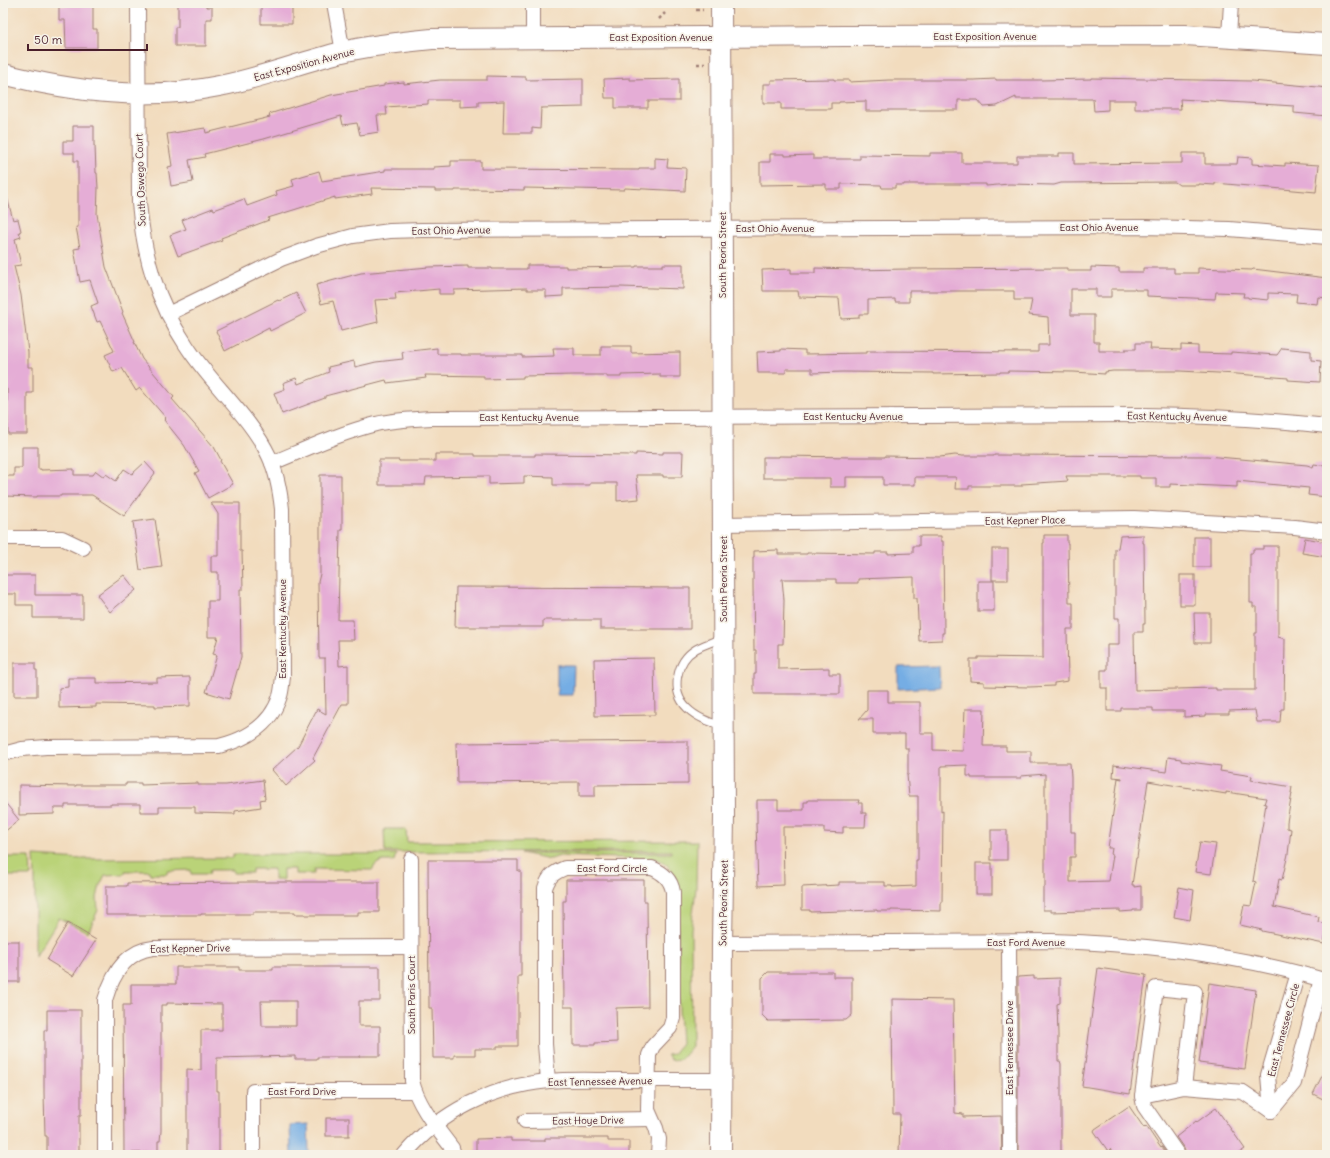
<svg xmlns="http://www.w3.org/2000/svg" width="1330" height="1158" font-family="Delius,sans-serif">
  <rect width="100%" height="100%" fill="#f7f3e8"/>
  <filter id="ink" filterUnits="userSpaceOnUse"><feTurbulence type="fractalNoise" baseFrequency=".025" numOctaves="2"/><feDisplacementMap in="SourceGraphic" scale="8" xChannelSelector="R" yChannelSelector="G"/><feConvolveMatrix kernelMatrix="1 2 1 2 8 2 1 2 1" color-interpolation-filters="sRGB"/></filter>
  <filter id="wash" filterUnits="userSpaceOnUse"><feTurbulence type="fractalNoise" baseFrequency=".012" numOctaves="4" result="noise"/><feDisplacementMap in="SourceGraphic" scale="16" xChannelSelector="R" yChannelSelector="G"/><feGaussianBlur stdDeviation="0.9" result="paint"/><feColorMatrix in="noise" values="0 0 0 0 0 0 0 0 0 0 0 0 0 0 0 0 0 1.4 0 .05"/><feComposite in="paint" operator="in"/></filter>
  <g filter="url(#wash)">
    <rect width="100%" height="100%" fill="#f2dcbe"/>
    <g fill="#bad378" stroke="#827952">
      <path d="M384 829H406L407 842 697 841 696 888 691 930 692 1046 681 1059 671 1060 667 1055 673 1054 681 1044 679 1010 677 882C672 870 669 864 657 859L560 856 551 859 521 853H671V851L385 852Z"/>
      <polygon points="233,854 396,854 394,861 383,861 376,864 372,870 314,869 314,874 295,874 295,869 283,869 283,880 274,880 274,869 252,869 252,873 233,873 233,870 210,870 209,874 191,874 191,870 167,871 167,874 150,874 149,871 125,871 125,874 105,875 100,885 97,898 98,910 88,932 59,918 35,957 35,876 34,856 82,859 233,858"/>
      <polygon points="3,857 30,857 31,876 3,876"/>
    </g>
    <g fill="#75ade4" stroke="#606688">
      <polygon points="557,665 574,665 573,695 557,695"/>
      <polygon points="939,666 940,687 898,689 898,667"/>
      <polygon points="308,1124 309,1152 306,1155 291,1155 290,1125"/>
    </g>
    <g id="blocks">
      <g fill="#e5add6" fill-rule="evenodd">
        <polygon points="178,3 206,3 206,7 212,7 212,19 206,19 206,46 175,46 175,27 178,27"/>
        <polygon points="261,3 289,3 289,6 292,6 292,24 261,24"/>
        <polygon points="93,5 93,29 97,29 97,48 66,48 65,20 59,20 59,6"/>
        <polygon points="487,76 526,77 526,80 583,79 583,107 541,108 540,129 532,128 532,133 503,133 504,101 478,102 478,106 460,107 460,100 428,100 428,104 386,107 387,115 377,115 379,132 360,135 357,123 343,125 341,116 264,139 204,154 205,157 189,160 193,182 171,186 168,167 172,166 167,134 205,128 206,133 270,117 269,114 331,95 384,86 384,84 404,82 404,84 440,80 487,80"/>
        <polygon points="630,78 630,80 679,79 679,101 648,101 648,108 615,108 615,98 605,98 604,79"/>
        <polygon points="1091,78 1252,81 1318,87 1327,88 1327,116 1294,113 1294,106 1180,99 1181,109 1135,109 1135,100 1108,100 1108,110 1094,111 1093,99 1016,99 1016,97 997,106 984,107 978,100 958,100 958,110 882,110 882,111 866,111 866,101 839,102 839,103 831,103 831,109 781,109 781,103 763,103 763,84 771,84 771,80 834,79 834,80 849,80 849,82 889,80 974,80 996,79 996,80 1040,80 1091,79"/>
        <polygon points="73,126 94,126 94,146 95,146 96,173 97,173 98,188 97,214 106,267 123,312 122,313 135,342 134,342 142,359 174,397 172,399 214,447 221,460 220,461 233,484 208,498 195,473 199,471 184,445 164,420 166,418 140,388 136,391 122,368 113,372 105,355 114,351 100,321 97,322 91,306 98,303 90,280 80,282 74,249 80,248 76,227 78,227 78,161 74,161 74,153 63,153 63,141 73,141"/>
        <polygon points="930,153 962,153 962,163 1017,163 1017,156 1059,156 1059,153 1074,153 1074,164 1182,163 1182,153 1205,153 1205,164 1237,164 1238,157 1252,158 1252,164 1285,166 1285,163 1319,165 1316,192 1215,183 1215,185 1199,184 1199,185 1179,185 1175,182 1061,183 1054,185 1009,184 986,186 986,184 904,184 904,185 895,185 895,188 882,188 881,185 841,184 841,189 826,189 826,184 760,185 760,162 770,162 770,154 785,154 785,156 813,155 813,159 860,159 860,155 930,156"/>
        <polygon points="655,158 668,159 667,167 686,168 685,191 625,188 624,190 524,188 524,190 474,189 474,190 455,190 455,191 435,191 435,189 371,188 372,194 335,199 335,197 268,218 269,220 221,238 222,240 178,256 170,235 186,229 182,220 213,208 214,210 244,199 247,206 277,195 276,191 294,186 292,179 319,171 322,181 385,171 385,169 434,169 434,167 451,166 451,161 481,161 481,169 639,170 639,168 655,168"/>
        <polygon points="3,197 7,197 13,220 18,219 21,231 19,232 21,237 15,239 21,265 14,266 21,295 28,352 28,367 33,367 33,393 27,393 27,434 8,434 7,389 5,389 5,338 3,316"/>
        <polygon points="663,264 683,264 683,289 621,287 566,288 563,288 563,296 546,297 546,290 527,290 527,288 454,290 454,294 439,294 439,289 395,293 396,299 375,300 378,322 341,331 333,301 321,304 316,285 361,273 429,267 468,266 468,268 492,268 492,269 527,269 527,265 547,265 547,266 566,266 566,268 636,267 636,266 663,266"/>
        <polygon points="1091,267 1119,268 1119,272 1143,272 1143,268 1174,268 1174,273 1198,273 1198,268 1252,270 1253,269 1327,278 1327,298 1318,297 1317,304 1296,302 1297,294 1268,293 1268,300 1248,298 1248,297 1243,297 1244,293 1216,292 1215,299 1147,296 1147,290 1135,290 1135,289 1111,289 1111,297 1096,297 1096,289 1071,289 1071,315 1094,315 1094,342 1099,342 1099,351 1125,351 1125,349 1136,349 1136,343 1151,343 1150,349 1181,350 1181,345 1198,346 1198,353 1231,354 1231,352 1277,355 1282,348 1311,351 1311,360 1321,361 1320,382 1288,380 1288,378 1237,374 1180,371 1113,371 1105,372 1105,374 1074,372 1008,371 1008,372 1000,372 1000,373 933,374 933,373 843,372 812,373 812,369 786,369 786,373 758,373 757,352 781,351 781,349 805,350 805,354 867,353 867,351 1038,352 1038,345 1049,345 1048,317 1029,315 1032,300 1014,300 1014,291 909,291 909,302 895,302 895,299 868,300 868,314 859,314 859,318 841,319 839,298 799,297 798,291 763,291 762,270 791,269 791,273 815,273 815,268 854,269 854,270 907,269 1067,268 1067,271 1091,271"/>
        <polygon points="296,293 306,313 270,331 269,328 225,351 216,331 278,300 279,301"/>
        <polygon points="601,346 631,346 631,353 680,352 680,377 660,377 660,374 621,375 621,377 607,377 607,375 574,375 523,376 523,378 484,379 484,376 425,375 426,378 387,383 386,380 325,396 325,398 282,414 274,393 285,389 283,383 296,378 298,384 329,372 328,367 354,361 355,367 376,362 403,359 402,352 437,348 437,354 461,354 461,355 522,355 522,357 554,356 553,348 574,348 574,355 601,355"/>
        <polygon points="22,447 38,447 38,469 41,469 41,470 74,469 74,475 93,475 96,471 104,477 106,474 116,481 124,469 132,474 145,462 155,473 124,516 92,495 61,495 61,496 37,496 37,497 3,496 3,476 14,476 14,468 22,468"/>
        <polygon points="663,452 683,452 682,477 663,477 663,475 636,475 639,499 617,501 617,483 590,483 590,485 553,485 553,477 524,476 524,483 489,484 489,476 426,477 425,485 379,485 379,460 399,460 399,461 435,461 435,454 475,454 475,456 535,456 535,454 636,455 636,453 663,454"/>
        <polygon points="955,455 962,456 994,456 994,455 1207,456 1307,465 1313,467 1314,464 1327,466 1327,497 1308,495 1309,488 1237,481 1237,487 1170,484 1170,487 1156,487 1156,478 1140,478 1140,476 1066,476 1068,481 1022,484 1022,486 969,486 969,489 955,489 956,477 915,477 915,485 883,485 883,477 846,477 846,487 830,487 830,478 763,478 763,457 779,457 779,456 854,457 885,457 885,456 940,457"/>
        <polygon points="320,475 341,475 341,491 342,491 342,530 340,530 338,620 353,620 354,640 338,640 339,666 348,665 348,704 342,704 313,758 315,760 286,786 272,770 298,746 317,709 326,714 325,658 319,658 318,582 320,574"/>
        <polygon points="211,503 240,503 240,551 242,551 243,589 240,589 241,657 229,699 206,692 217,655 213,654 218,637 208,637 208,601 218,601 218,572 211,572 211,556 218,556 218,514"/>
        <polygon points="155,519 162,567 140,570 133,522"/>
        <polygon points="1044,535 1067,535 1067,543 1068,543 1069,603 1073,603 1073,629 1067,629 1068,681 1054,683 1054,686 1029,687 984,686 984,682 970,681 970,659 978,659 978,657 1043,658 1043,543 1044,543"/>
        <polygon points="1143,535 1143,543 1144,543 1145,624 1143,624 1143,632 1134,632 1135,690 1216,688 1216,690 1255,690 1255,633 1257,633 1257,607 1253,607 1253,603 1250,603 1250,553 1253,553 1253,549 1263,549 1263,546 1278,546 1278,637 1285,639 1284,709 1281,709 1280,722 1257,722 1255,710 1229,711 1229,714 1206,714 1206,716 1184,717 1184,711 1153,711 1153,708 1121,708 1121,711 1107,711 1107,688 1101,688 1101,670 1107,670 1107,645 1119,645 1119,618 1115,618 1115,549 1118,548 1120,536"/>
        <polygon points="919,536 941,536 941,541 943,541 944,633 942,633 942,640 919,641 917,598 914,598 914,577 858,579 858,583 836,583 836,579 782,579 784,600 783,644 778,644 778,669 829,668 829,674 840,674 840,694 754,694 754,674 756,674 756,650 754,650 753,587 753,558 754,558 754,551 778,550 778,554 807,554 807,553 875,554 875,552 888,552 888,554 913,553 913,546 919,546"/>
        <rect x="1194" y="537" width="16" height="30"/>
        <polygon points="1305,538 1327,542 1327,557 1302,553"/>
        <rect x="992" y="549" width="16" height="31"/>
        <polygon points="3,575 35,575 35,595 83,595 83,618 33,618 33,605 16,605 16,594 3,594"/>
        <polygon points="124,575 136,590 110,612 97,595"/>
        <rect x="1180" y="575" width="15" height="30"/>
        <rect x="978" y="581" width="16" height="30"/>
        <polygon points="456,587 690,588 690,629 600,629 600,620 543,620 543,627 455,627"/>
        <polygon points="1194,613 1210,613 1210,643 1195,643"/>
        <polygon points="654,658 655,715 595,716 594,659"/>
        <polygon points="14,663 35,663 35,670 37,670 37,696 14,696"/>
        <polygon points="190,677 190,706 155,707 155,705 96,704 96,707 59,708 59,688 68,687 68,678 96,678 96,683 157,682 157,678"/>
        <polygon points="867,690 888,690 888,702 920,702 920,733 933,733 933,750 963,751 965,709 984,709 983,746 1006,746 1006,751 1031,751 1031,763 1070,763 1071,777 1071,832 1075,832 1075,857 1070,857 1070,882 1109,881 1113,855 1111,855 1112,848 1108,848 1118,778 1122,779 1122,778 1113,777 1114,765 1166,772 1168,757 1181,759 1181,761 1221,766 1220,771 1252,776 1251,780 1292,787 1291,793 1292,793 1287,822 1287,828 1291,829 1288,854 1282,880 1279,879 1274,907 1319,917 1318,922 1327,924 1324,944 1262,931 1262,930 1240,925 1244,905 1251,906 1256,882 1253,881 1266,804 1264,804 1266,798 1226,792 1226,794 1148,781 1137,858 1136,858 1132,885 1134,885 1134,887 1141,886 1141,910 1133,910 1133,911 1120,912 1120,910 1051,912 1051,910 1043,910 1043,887 1045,887 1045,774 1021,776 1021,778 971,778 971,776 967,776 967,765 941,766 941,812 943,811 942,903 941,903 941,911 891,910 891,911 877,911 877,910 810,912 810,910 802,910 802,887 839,885 839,882 885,882 885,886 892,886 892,887 916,886 916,860 918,860 918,796 909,796 907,775 908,775 908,748 905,748 905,734 873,734 873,719 859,719 867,710"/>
        <polygon points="688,741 688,784 595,785 595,796 579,796 579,782 457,783 456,743"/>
        <polygon points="263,780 265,799 260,800 261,807 235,811 235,814 195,813 195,807 159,807 159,812 140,812 140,804 111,804 111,805 65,805 65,808 54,808 54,814 19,815 19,785 76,786 76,785 126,785 126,783 141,783 141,785 198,783 198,785 226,785"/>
        <polygon points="3,800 19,820 3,833"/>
        <polygon points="757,800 778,800 778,810 804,810 804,802 808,802 808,800 859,800 858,803 862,803 862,813 866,813 865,827 843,827 843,833 824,832 824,827 783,827 784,885 758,886 756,823 757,823"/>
        <rect x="991" y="830" width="16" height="30"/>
        <polygon points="1200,842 1216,844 1211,874 1195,872"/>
        <polygon points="428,860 518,860 518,871 521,871 521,976 518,976 518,1046 497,1046 497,1049 475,1049 475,1055 454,1055 454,1058 433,1058 432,1008 429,1008"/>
        <rect x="976" y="863" width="16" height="31"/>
        <polygon points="566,880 644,880 644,901 647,901 648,1007 616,1008 617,1042 595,1043 595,1045 573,1045 573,1007 564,1007 563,901 566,901"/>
        <polygon points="253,882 379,882 379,912 358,912 358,915 305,915 305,914 295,914 295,912 253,912 253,914 201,914 201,915 106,915 106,886 127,886 127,883"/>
        <polygon points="1179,887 1194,890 1190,920 1174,917"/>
        <polygon points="68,923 96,940 73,976 47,960 56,944 55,944"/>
        <rect x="3" y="941" width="16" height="41"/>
        <path d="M176 967H239V970H273V967H380V1001H359V1026H380V1056H359V1057H317V1059H295V1056L217 1058V1091H219V1154L187 1155V1069L201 1070V1030H222V1004L167 1003V1005H161V1131L160 1141H158V1152L124 1153 123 1005H131V984H176ZM261 1001H296V1026H262Z"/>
        <polygon points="1098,968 1146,975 1130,1094 1082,1086"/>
        <polygon points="768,972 833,972 833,977 852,977 852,1015 846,1020 768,1021 762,1015 762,978"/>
        <polygon points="1034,976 1034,979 1060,978 1060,1003 1057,1004 1058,1034 1058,1061 1060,1061 1061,1064 1061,1155 1018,1154 1018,977"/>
        <polygon points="1209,983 1256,990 1245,1069 1199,1063"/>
        <polygon points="892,999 953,1000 955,1113 963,1114 963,1117 1001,1116 1002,1154 899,1155 900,1114 893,1114"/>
        <polygon points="47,1010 81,1010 81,1115 79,1115 79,1155 47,1155 47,1136 45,1136 44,1092 44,1030 47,1030"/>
        <polygon points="1327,1066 1327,1101 1313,1094"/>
        <polygon points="1129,1106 1144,1128 1146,1126 1161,1148 1162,1147 1168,1155 1114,1155 1110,1149 1108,1151 1094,1131 1095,1129"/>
        <polygon points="1216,1108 1245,1149 1236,1155 1186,1155 1185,1150 1176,1137 1196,1121 1197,1122"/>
        <rect x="326" y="1118" width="23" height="18"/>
        <polygon points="511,1138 511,1141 545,1141 545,1138 608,1138 608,1141 629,1141 629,1155 476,1155 476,1139"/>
      </g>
    </g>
  </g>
  <g filter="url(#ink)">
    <use href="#blocks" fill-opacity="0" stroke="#9e7e74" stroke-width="1"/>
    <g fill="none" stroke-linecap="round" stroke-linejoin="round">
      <defs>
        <path id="lane" d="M721 638C713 642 703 645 696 649 676 661 670 691 687 708 697 718 710 722 722 726"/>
        <g id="street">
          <polyline points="334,3 343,52"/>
          <polyline points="1229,37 1231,3"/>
          <polyline points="533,38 533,3"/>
          <polyline points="168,314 281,259 316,246 353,236 390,231 422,230 1142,227 1229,229 1327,237"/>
          <path d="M272 463C306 449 340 433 376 424 394 420 414 419 433 418L1143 415C1204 416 1266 419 1327 426"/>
          <polyline points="723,524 1134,518 1295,527 1327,531"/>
          <polyline points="3,538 62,538 83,548"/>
          <path d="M3 754 22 749 46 747 219 746C247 739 271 725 280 696 282 690 282 683 283 677L282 509C280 491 277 473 269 456 250 416 210 383 186 345 156 300 144 256 139 203L138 3"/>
          <path d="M411 859 412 1081C418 1106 437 1128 452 1148L454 1155"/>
          <polyline points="1009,942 1010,1155"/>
          <path d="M722 943 1052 941C1145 944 1237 954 1327 981"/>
          <path d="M548 1081 545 1044V888C549 876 553 873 565 868H652C663 873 671 879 673 892V1018L670 1028 653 1046 649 1055 648 1110 656 1128 659 1139 658 1155"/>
          <polyline points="1142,1096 1184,1087 1243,1092 1271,1111"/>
          <polyline points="1271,1111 1294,1083 1321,979"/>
          <polyline points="1271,1111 1268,1075 1298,973"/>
          <polyline points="525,1121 651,1119"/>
          <path d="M105 1155V1000C112 976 125 951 153 948L411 947"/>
          <polyline points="253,1155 253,1091 414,1091"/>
          <path d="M404 1155C440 1112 493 1086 549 1081 570 1079 591 1080 612 1080 649 1080 685 1080 722 1080"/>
          <polyline points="1178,1155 1144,1106 1142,1096 1156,988 1195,992 1184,1087"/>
        </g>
        <g id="secondary">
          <polyline points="721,3 724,817 722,943 721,1155"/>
          <path d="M3 74C75 92 146 101 219 86 261 78 301 62 342 52 372 45 402 42 432 39L845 36 1185 35 1327 44"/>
        </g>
      </defs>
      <use href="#lane" stroke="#9e7e74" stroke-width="9"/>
      <use href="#street" stroke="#9e7e74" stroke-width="16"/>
      <use href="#secondary" stroke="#9e7e74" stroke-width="22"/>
      <g stroke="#9e7e74" stroke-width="2.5" stroke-dasharray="3 3" stroke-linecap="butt">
        <polyline points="696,10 703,10"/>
        <polyline points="659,19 665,13"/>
        <polyline points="697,64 705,64"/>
      </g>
      <use href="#lane" stroke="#fff" stroke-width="7"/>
      <use href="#street" stroke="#fff" stroke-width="14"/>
      <use href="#secondary" stroke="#fff" stroke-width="20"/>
    </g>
  </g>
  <g text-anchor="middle" stroke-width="3.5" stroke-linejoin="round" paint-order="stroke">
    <g font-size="10" fill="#4a1f2b" stroke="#f7f3e8">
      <text x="985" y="40">East Exposition Avenue</text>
      <text x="661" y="41">East Exposition Avenue</text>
      <text transform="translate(304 64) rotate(-15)" y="4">East Exposition Avenue</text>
      <text transform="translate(140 180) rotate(-92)" y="4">South Oswego Court</text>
      <text x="1099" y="231">East Ohio Avenue</text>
      <text x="775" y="232">East Ohio Avenue</text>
      <text transform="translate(451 230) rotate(-1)" y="4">East Ohio Avenue</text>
      <text transform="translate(722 255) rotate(-90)" y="4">South Peoria Street</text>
      <text x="853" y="420">East Kentucky Avenue</text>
      <text transform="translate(1177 416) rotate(1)" y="4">East Kentucky Avenue</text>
      <text x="529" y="421">East Kentucky Avenue</text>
      <text transform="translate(1025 520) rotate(-1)" y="4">East Kepner Place</text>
      <text transform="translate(723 579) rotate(-90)" y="4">South Peoria Street</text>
      <text transform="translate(282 629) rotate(-90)" y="4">East Kentucky Avenue</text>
      <text x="612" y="872">East Ford Circle</text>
      <text transform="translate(723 903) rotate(-89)" y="4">South Peoria Street</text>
      <text x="1026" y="946">East Ford Avenue</text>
      <text transform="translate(190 948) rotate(-1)" y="4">East Kepner Drive</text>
      <text transform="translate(411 995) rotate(-90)" y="4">South Paris Court</text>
      <text transform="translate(1283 1030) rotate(-75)" y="4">East Tennessee Circle</text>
      <text transform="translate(1009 1048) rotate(-90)" y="4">East Tennessee Drive</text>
      <text transform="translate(600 1081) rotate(-1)" y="4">East Tennessee Avenue</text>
      <text x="302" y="1095">East Ford Drive</text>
      <text transform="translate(588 1120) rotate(-1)" y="4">East Hoye Drive</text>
    </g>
  </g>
  <rect width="1330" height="1158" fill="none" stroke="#f7f3e8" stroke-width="16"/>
  <path d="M28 44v6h119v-6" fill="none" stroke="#4a1f2b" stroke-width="2"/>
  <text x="34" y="44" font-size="12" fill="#4a1f2b" stroke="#f7f3e8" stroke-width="3" paint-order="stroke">50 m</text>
</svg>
